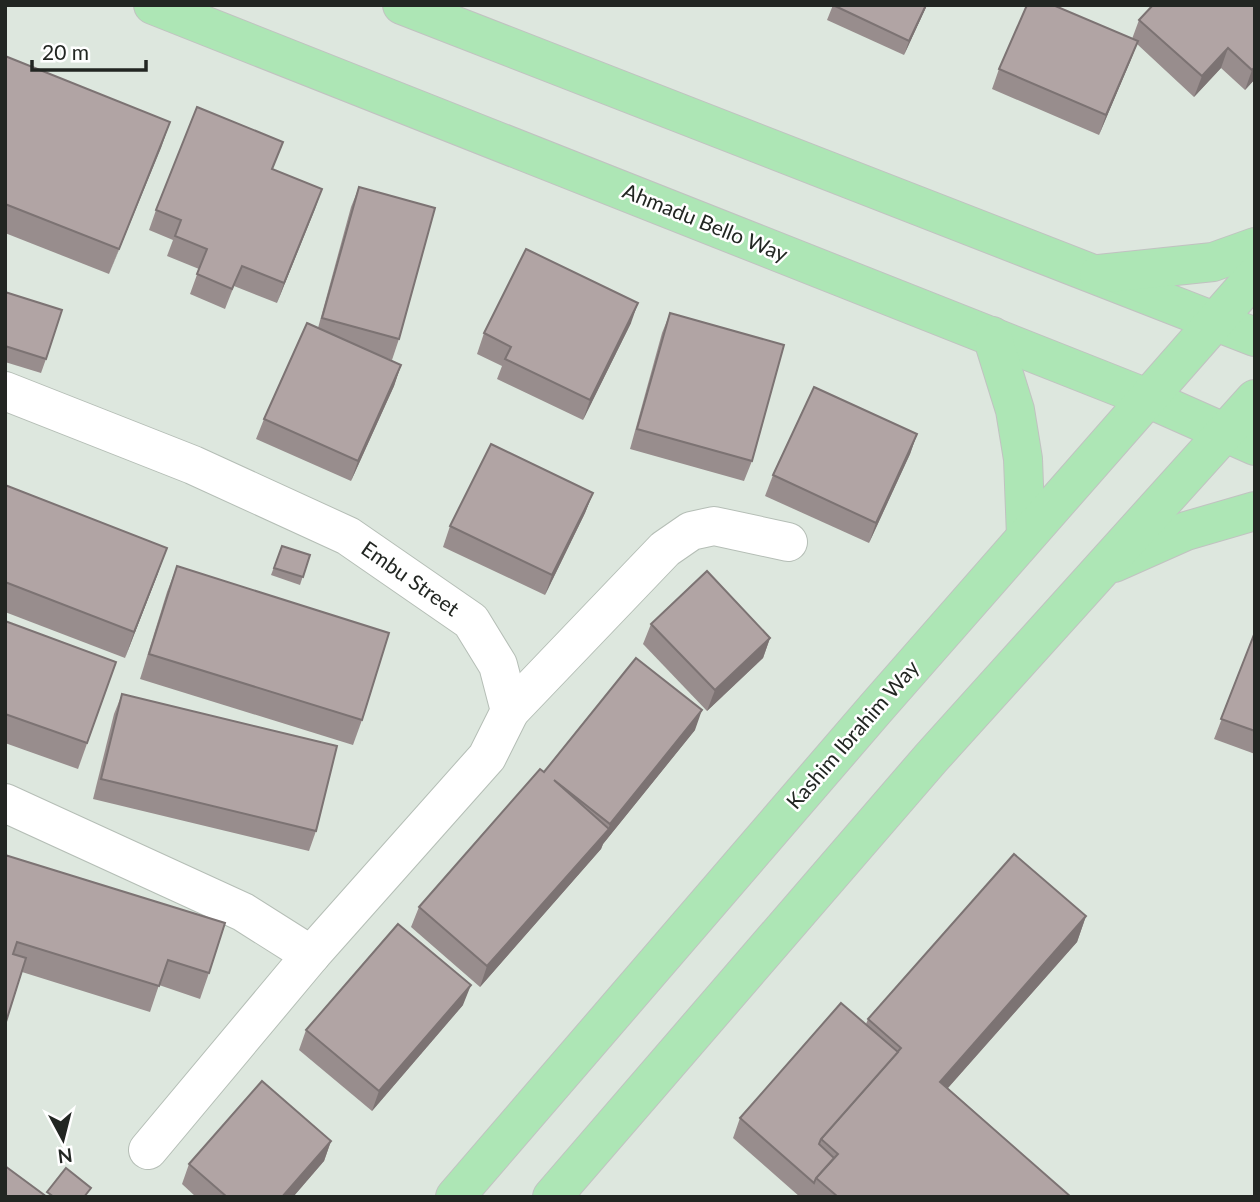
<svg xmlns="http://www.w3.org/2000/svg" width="1260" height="1202" font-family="Lato,sans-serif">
  <rect width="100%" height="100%" fill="#dde7de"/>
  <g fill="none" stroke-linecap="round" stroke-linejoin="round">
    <defs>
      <g id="minor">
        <polyline points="5,391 193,465 348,536 471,621 498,665 510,711 487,757 311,955 148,1150"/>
        <polyline points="510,711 665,549 691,531 714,526 788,542"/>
        <polyline points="5,803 243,912 311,955"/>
      </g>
      <g id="major">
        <polyline points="153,5 1147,398 1255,446"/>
        <polyline points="402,5 1255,337"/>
        <polyline points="1099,274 1213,262 1255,247"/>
        <polyline points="992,336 1015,410 1023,459 1026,536"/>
        <polyline points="1114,563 1186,531 1255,511"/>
        <polyline points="455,1197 876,708 1255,276"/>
        <polyline points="552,1197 931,758 1255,399"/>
      </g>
    </defs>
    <use href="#minor" stroke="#b5beb6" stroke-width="40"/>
    <use href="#major" stroke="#c1c2c1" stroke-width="40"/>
    <use href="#minor" stroke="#fff" stroke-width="38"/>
    <use href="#major" stroke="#ade6b5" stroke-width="38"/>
  </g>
  <g fill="#988d8d">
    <polygon points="833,5 927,5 904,55 827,20"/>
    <polygon points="1255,5 1255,79 1245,90 1221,68 1194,97 1137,44 1099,135 992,89 999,69 1132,39 1139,20"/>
    <polygon points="5,56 170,122 109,274 5,233"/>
    <polygon points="273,169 322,189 277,303 234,286 225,309 190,294 199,269 167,256 173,240 149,230 156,210"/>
    <polygon points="359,187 399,339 392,360 383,357 401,365 394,386 351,481 256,439 264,419 318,328 351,207"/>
    <polygon points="5,292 46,359 41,373 5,362"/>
    <polygon points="670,313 752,461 744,481 630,449 662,333"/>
    <polygon points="631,323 583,420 497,379 502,366 477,354 484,333"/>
    <polygon points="917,434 910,454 869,543 765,496 773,475"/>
    <polygon points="5,485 158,573 125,658 5,612"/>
    <polygon points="593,493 585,513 545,595 443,547 450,526"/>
    <polygon points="282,546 310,555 300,585 271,575"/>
    <polygon points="177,566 362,720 353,745 140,679 167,592"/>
    <polygon points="5,621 116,662 78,769 5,743"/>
    <polygon points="651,624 770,638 763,658 707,711 643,644"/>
    <polygon points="1255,632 1255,754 1214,739"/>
    <polygon points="122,694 316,831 309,851 93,799 114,714"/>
    <polygon points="695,730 603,844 601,849 480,987 411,927 419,907 544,772"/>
    <polygon points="5,855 209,973 200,999 159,985 150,1012 22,972 5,1025"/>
    <polygon points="1086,916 1077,942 948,1088 1071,1197 800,1197 733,1138 740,1118 866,1024 868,1019"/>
    <polygon points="463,1005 372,1111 299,1050 306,1030"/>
    <polygon points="331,1141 324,1161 293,1197 196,1197 182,1184 189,1164"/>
  </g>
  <g fill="#7c7373">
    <polygon points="926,5 927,5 904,55 909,41"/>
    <polygon points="1138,41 1130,62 1099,135 1106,115"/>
    <polygon points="1228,48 1221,68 1194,97 1202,76"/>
    <polygon points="1255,67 1255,79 1245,90 1252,70"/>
    <polygon points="170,122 161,148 109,274 119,249"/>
    <polygon points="322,189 315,209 277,303 284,283"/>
    <polygon points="638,303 631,323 583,420 590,400"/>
    <polygon points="401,365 394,386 351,481 358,461"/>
    <polygon points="917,434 910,454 869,543 876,523"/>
    <polygon points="593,493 585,513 545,595 552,575"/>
    <polygon points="167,548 158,573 125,658 134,632"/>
    <polygon points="770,638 763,658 707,711 715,690"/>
    <polygon points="702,710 695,730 603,844 601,849 480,987 487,966 608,830 610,824"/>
    <polygon points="1086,916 1077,942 931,1107 940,1082"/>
    <polygon points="471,985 463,1005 372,1111 379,1091"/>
    <polygon points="331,1141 324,1161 293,1197 282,1197"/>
  </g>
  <g fill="#b1a4a4" stroke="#7c7373" stroke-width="2">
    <polygon points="833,5 926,5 909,41"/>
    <polygon points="1027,5 1053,5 1138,41 1106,115 999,69"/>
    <polygon points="1153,5 1255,5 1255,67 1252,70 1228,48 1202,76 1139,20"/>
    <polygon points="5,56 170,122 119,249 5,204"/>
    <polygon points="197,107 283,142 272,169 322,189 284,283 242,266 232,289 197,274 207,249 175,236 181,220 156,210"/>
    <polygon points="359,187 435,208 399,339 322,318"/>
    <polygon points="526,249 638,303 590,400 505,359 511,347 484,333"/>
    <polygon points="5,292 62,310 46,359 5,346"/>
    <polygon points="670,313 784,345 752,461 637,429"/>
    <polygon points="307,323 401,365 358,461 264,419"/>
    <polygon points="814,387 917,434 876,523 773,475"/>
    <polygon points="491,444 593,493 552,575 450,526"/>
    <polygon points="5,485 167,548 134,632 5,582"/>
    <polygon points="282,546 310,555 303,577 274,568"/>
    <polygon points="177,566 389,633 362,720 149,654"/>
    <polygon points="707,571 770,638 715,690 651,624"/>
    <polygon points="5,621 116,662 87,743 5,714"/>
    <polygon points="1255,632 1255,731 1221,719"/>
    <polygon points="636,658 702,710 610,824 554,780 609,829 487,966 419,907 540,769 544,772"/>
    <polygon points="122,694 337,746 316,831 101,779"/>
    <polygon points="1014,854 1086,916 940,1082 1071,1197 838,1197 816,1178 838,1154 821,1139 901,1048 868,1019"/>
    <polygon points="5,855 225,923 209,973 168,960 159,986 17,942 13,954 26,958 5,1025"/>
    <polygon points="398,924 471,985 379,1091 306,1030"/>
    <polygon points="841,1003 898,1052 821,1139 819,1144 834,1158 816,1178 814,1183 740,1118"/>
    <polygon points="262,1081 331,1141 282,1197 227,1197 189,1164"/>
    <polygon points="5,1166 47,1197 5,1197"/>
    <polygon points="66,1168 91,1188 84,1197 54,1197 47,1192"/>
  </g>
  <g text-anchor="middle" stroke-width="5" stroke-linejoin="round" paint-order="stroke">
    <g font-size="21" fill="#222622" stroke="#fff">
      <text transform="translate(705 223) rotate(22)" y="7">Ahmadu Bello Way</text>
      <text transform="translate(410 579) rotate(35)" y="7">Embu Street</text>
      <text transform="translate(853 735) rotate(-49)" y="7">Kashim Ibrahim Way</text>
    </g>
  </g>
  <rect width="1260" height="1202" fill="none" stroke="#222622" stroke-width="14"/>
  <g transform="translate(63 1139) rotate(173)" stroke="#ffffff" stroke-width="5" paint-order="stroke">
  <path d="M0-5L12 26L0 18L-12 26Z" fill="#222622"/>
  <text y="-10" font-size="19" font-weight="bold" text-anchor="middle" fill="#222622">N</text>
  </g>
  <path d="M32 60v10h114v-10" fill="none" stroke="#222622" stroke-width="3.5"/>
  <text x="42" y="60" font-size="21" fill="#222622" stroke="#ffffff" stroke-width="5" paint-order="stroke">20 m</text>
</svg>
